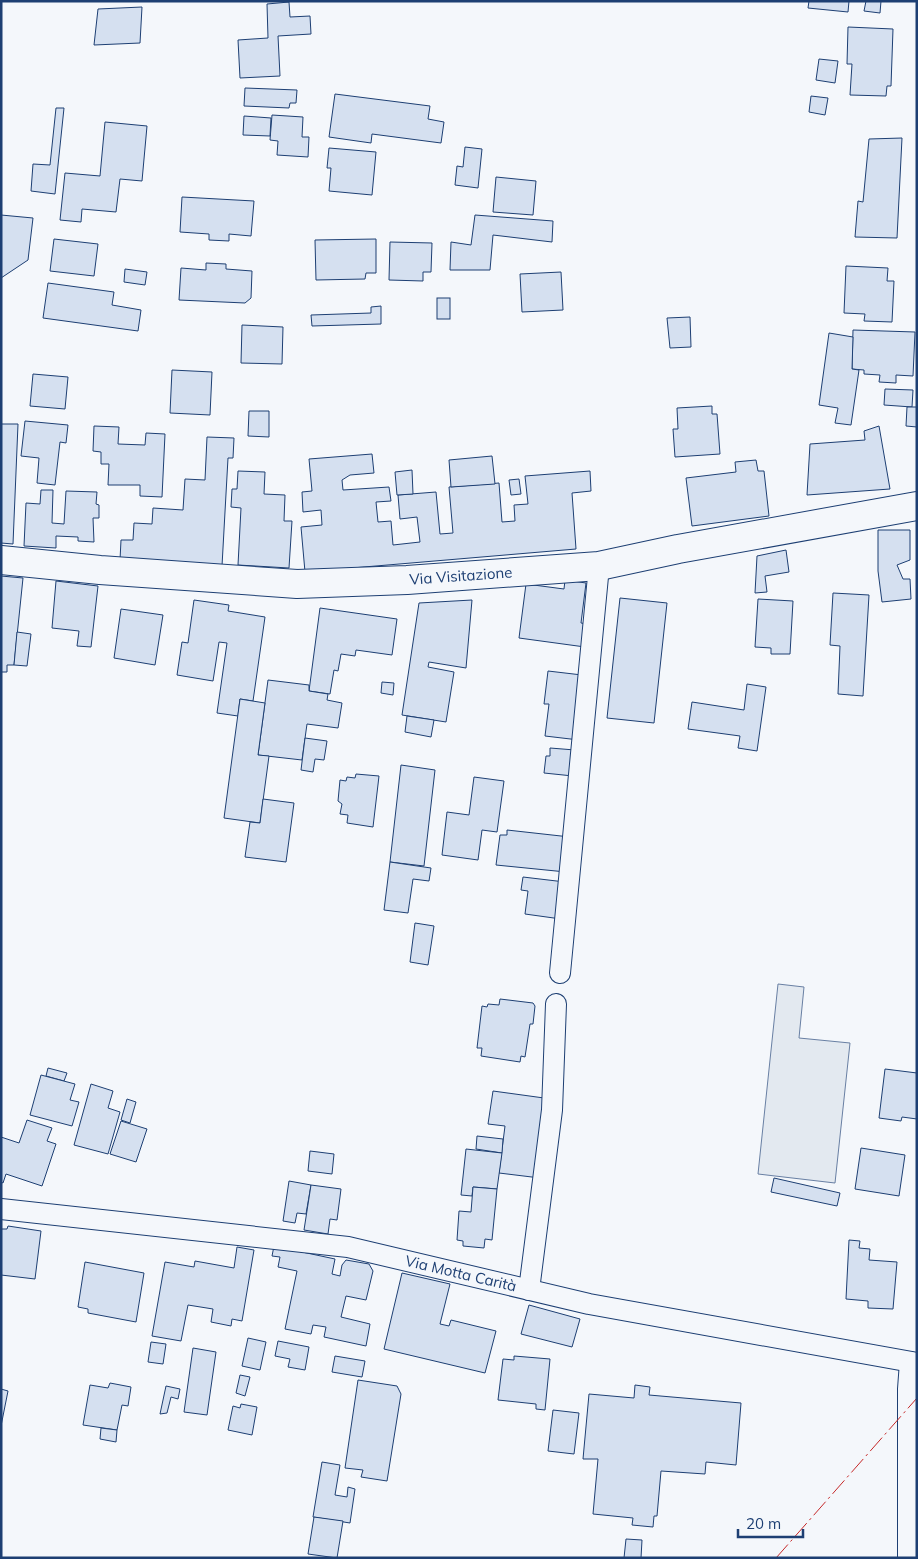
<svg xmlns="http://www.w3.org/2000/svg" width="918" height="1559" font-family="Mulish,sans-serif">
  <rect width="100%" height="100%" fill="#f4f7fb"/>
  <polygon fill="#e3e9f0" stroke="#687fa3" points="778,984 804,987 799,1038 850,1043 835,1183 758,1174"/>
  <g fill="#d5e0f0" stroke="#1d3f73">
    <polygon points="809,1 849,1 848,12 808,8"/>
    <polygon points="866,1 881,1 880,13 864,11"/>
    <polygon points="289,2 290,17 310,16 311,34 278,36 280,76 240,78 238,40 268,38 267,4"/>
    <polygon points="142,7 140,43 94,45 98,9"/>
    <polygon points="848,27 893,29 891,86 887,86 886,96 850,95 852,64 847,64"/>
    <polygon points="819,59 838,61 835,83 816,80"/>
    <polygon points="245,88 297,90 296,103 290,103 289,108 244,106"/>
    <polygon points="335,94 430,106 428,119 444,122 441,143 372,134 371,143 329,137"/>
    <polygon points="811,96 828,98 825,115 809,112"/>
    <polygon points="56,108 64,108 55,194 31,191 33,164 50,165"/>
    <polygon points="272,115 303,117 302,137 309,137 308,157 277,155 278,141 270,140"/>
    <polygon points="244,116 271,118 270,136 243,135"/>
    <polygon points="105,122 147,126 142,181 120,179 116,212 82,209 81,222 60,220 65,173 100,176"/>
    <polygon points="902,138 897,238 855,237 858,201 863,202 869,139"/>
    <polygon points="465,147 482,149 478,188 455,185 457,166 463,167"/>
    <polygon points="329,148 376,152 372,195 329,191 331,168 327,168"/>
    <polygon points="496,177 536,181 533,215 493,212"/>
    <polygon points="182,197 254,201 251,236 229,234 229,241 209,240 209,234 180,232"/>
    <polygon points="1,215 33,218 28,260 1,278"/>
    <polygon points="475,215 553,221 552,242 493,235 490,270 450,270 451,242 471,245"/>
    <polygon points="54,239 98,244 94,276 50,271"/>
    <polygon points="376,239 376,273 366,273 365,279 316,280 315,240"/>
    <polygon points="390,242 432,243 431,272 423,272 423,281 389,280"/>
    <polygon points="206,263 226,264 226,269 252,271 251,298 245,303 179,300 181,268 206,270"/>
    <polygon points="846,266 888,268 887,281 894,281 892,322 864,321 865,314 844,313"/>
    <polygon points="125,269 147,272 145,285 124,282"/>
    <polygon points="561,272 563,310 522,312 520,274"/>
    <polygon points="48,283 114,292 112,305 141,310 138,331 43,318"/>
    <rect x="437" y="298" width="13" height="21"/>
    <polygon points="381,306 381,324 312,326 311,315 371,313 371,307"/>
    <polygon points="690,317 691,347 670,348 667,318"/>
    <polygon points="242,325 283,327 282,364 241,363"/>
    <polygon points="853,330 915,332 913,376 896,375 896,383 879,382 880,375 864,374 864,370 852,369"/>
    <polygon points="829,333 853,337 852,369 859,370 851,425 835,423 838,408 819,405"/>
    <polygon points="172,370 212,372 210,415 170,413"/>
    <polygon points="33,374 68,377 65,409 30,406"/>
    <polygon points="885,389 913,390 912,407 884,405"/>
    <polygon points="712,406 712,414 717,414 720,454 675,457 673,429 678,429 677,408"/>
    <polygon points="907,407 917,407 917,427 906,426"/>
    <polygon points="249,411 269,411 269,437 248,436"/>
    <polygon points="25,421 68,425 66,443 60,442 55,485 37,483 39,458 21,456"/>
    <polygon points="1,424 18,424 13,544 1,543"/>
    <polygon points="94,426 119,427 118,444 145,445 146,433 165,434 162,497 140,496 140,485 108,485 109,464 101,464 101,452 93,451"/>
    <polygon points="879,426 890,489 807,495 810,444 865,440 864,431"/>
    <polygon points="207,437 234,438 233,458 228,458 222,566 120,560 121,540 133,540 134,523 152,524 153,508 183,510 185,479 205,480"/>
    <polygon points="372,454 374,473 350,475 342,480 343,490 389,487 391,501 376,502 378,522 391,521 393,545 420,542 417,517 400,519 398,495 436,492 440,534 453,533 449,487 499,483 502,522 515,521 514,505 528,504 525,476 590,471 591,491 572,493 576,549 305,572 301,527 322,525 321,510 303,512 302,492 312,491 309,459"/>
    <polygon points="492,456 495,484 451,487 449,460"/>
    <polygon points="756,460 758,471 764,471 769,516 692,526 686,478 736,472 735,462"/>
    <polygon points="412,470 413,494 397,495 395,472"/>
    <polygon points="238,471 265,472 264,494 285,495 284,521 292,521 289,568 238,565 241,508 231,507 232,489 237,489"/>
    <polygon points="519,479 521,494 511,495 509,480"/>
    <polygon points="41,490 53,490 52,523 64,524 66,491 97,492 96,504 99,505 99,518 93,518 94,542 78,541 78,537 56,536 56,548 24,546 26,503 40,504"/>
    <polygon points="878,530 910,530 910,560 897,565 903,579 910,579 911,599 882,602 878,571"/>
    <polygon points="786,550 789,572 765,576 767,592 755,593 757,556"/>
    <polygon points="1,576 23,578 14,665 7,665 7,672 1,672"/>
    <polygon points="565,580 586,583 581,623 588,624 585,647 519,638 526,584 564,589"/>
    <polygon points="56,581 98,586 91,647 77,646 79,631 52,628"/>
    <polygon points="833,593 869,595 863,696 838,694 840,646 830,645"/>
    <polygon points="620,598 667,603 654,723 607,718"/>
    <polygon points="758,599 793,601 790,654 771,654 771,648 755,647"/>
    <polygon points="194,600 229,605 228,611 265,617 253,701 240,699 238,716 217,713 227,643 219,642 213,681 177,675 182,642 188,643"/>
    <polygon points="472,600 466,668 429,662 428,667 454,672 446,722 402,715 419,603"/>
    <polygon points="320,608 397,619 392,655 356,650 355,656 341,654 338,671 334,670 330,694 309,691"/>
    <polygon points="121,609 163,615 155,665 114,658"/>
    <polygon points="17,632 31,634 27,666 14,665"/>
    <polygon points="548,671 582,675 579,740 545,736 549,704 544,704"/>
    <polygon points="268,680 309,685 309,691 328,694 327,700 342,703 338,728 307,724 302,760 258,755"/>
    <polygon points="382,682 394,683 393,695 381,693"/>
    <polygon points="747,684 766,687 757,751 738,748 740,736 688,729 692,702 744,710"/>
    <polygon points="240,699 265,703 258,755 269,756 260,823 224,818"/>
    <polygon points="407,716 434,720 431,737 405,732"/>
    <polygon points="305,738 327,741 324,760 315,759 313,772 301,770"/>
    <polygon points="550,748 575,750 573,776 544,773 546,756 550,756"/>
    <polygon points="401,765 435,770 424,866 390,862"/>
    <polygon points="356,774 379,776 373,827 347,823 348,815 340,814 342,804 338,801 340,780 346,781 347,777 355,778"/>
    <polygon points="474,777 504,781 497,832 482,830 478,860 442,855 447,812 469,815"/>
    <polygon points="263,799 294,803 286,862 245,857 250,822 260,823"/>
    <polygon points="507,830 570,837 566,872 496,865 500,835 507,835"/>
    <polygon points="390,862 431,868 429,881 413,879 408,913 384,910"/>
    <polygon points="523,877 565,882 561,919 525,914 528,891 521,890"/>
    <polygon points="415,923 434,926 428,965 410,962"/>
    <polygon points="500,999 533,1003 535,1006 533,1024 530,1024 525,1057 521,1056 520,1062 481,1056 482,1048 477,1048 482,1006 487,1007 488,1004 499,1005"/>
    <polygon points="48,1068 67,1073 64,1081 46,1076"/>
    <polygon points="885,1069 917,1073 917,1119 902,1117 901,1121 879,1118"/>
    <polygon points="41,1075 75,1084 70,1100 79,1102 72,1126 30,1115"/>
    <polygon points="91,1084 113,1091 108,1108 120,1112 108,1154 74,1145"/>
    <polygon points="493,1091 544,1098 540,1178 499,1173 505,1126 488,1124"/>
    <polygon points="127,1099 136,1102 130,1123 121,1120"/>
    <polygon points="27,1120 52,1128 47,1141 56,1144 42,1186 6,1174 3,1183 1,1182 1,1137 19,1143"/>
    <polygon points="121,1121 147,1129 136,1162 110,1154"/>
    <polygon points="477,1136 503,1139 502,1153 476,1149"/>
    <polygon points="861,1148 905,1155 899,1196 855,1189"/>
    <polygon points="466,1149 502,1153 497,1189 473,1187 472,1196 461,1195"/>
    <polygon points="310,1151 334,1154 332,1174 308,1171"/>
    <polygon points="774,1178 840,1193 837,1206 771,1192"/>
    <polygon points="289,1181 311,1185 306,1214 297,1213 295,1223 283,1221"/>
    <polygon points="311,1185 341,1189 337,1220 330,1219 328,1234 304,1230"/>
    <polygon points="473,1187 497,1189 492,1240 485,1239 484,1248 463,1246 463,1241 457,1240 459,1211 471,1212"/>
    <polygon points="8,1226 41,1231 35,1279 1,1275 1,1229 7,1229"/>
    <polygon points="849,1240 860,1241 859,1248 870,1249 869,1260 897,1262 893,1309 868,1308 868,1301 846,1299"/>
    <polygon points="274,1246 335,1259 332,1274 340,1276 342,1265 346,1260 369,1264 373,1271 366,1300 346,1296 341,1317 370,1324 366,1346 324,1337 326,1327 313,1325 311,1334 285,1329 297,1271 278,1267 280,1257 272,1256"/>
    <polygon points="237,1247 254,1250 242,1321 232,1319 231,1326 211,1322 213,1309 188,1305 181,1341 152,1336 165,1262 194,1267 195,1261 234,1268"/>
    <polygon points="85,1262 144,1273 136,1322 88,1313 88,1309 78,1307"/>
    <polygon points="402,1273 450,1284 440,1324 449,1326 451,1320 496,1331 485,1373 384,1349"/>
    <polygon points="529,1305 580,1319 572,1347 521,1334"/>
    <polygon points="248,1338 266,1342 260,1370 242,1366"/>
    <polygon points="278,1341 309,1347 305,1370 288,1367 290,1359 275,1356"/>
    <polygon points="151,1342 166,1344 163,1364 148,1362"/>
    <polygon points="193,1348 216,1352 207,1415 184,1412"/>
    <polygon points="335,1356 365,1361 362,1377 332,1372"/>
    <polygon points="514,1356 550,1359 545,1410 536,1409 536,1404 498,1400 503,1359 514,1360"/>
    <polygon points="240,1375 250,1377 245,1396 236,1393"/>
    <polygon points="358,1380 397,1386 401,1394 387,1481 361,1477 363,1470 345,1468"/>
    <polygon points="110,1383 131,1387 128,1406 122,1405 117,1430 83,1425 90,1385 108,1388"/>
    <polygon points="635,1385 650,1387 649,1395 741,1403 736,1465 706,1462 705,1474 661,1471 657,1516 654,1516 653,1527 632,1525 633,1518 593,1514 598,1459 583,1459 589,1394 634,1398"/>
    <polygon points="166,1386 180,1389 178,1399 171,1397 167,1413 160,1414"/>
    <polygon points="1,1389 8,1391 1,1426"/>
    <polygon points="241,1404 257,1407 252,1435 228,1430 233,1406 240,1408"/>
    <polygon points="553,1410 579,1413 574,1454 548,1451"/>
    <polygon points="101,1428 117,1430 116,1442 100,1439"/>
    <polygon points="322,1462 340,1465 335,1495 347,1497 348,1487 355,1489 350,1523 313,1517"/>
    <polygon points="314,1517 343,1521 337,1558 308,1554"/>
    <polygon points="626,1539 642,1540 641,1558 624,1558"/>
  </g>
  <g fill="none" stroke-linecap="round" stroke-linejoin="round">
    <defs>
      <g id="street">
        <polyline points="560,973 599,566"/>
        <path id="s1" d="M1 1209 348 1247 589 1304 917 1363"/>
        <polyline points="529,1290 552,1110 556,1004"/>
        <polyline points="908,1558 908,1389 910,1362"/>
      </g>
      <g id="secondary">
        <path id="s2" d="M1 560 100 570 297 584 407 580 599 566 678 549 917 506"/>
      </g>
    </defs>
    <use href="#street" stroke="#1d3f73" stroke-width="22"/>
    <use href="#secondary" stroke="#1d3f73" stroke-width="30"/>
    <use href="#street" stroke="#f4f7fb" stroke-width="20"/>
    <use href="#secondary" stroke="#f4f7fb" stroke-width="28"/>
    <polyline stroke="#c62828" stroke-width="1" stroke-dasharray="18 4 2.5 4" stroke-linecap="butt" points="776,1558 917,1398"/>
  </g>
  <g text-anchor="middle" stroke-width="4" stroke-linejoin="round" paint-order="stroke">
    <g font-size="15" fill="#1d3f73" stroke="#f4f7fb">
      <text dy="5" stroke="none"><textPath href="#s2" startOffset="461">Via Visitazione</textPath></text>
      <text dy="5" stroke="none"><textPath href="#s1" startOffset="465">Via Motta Carità</textPath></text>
    </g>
  </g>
  <rect width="918" height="1559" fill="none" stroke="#1d3f73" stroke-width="5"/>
  <path d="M738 1529v8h65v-8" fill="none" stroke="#1d3f73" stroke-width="2.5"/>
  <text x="746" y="1529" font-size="15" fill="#1d3f73" stroke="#f4f7fb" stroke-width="4" paint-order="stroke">20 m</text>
</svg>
